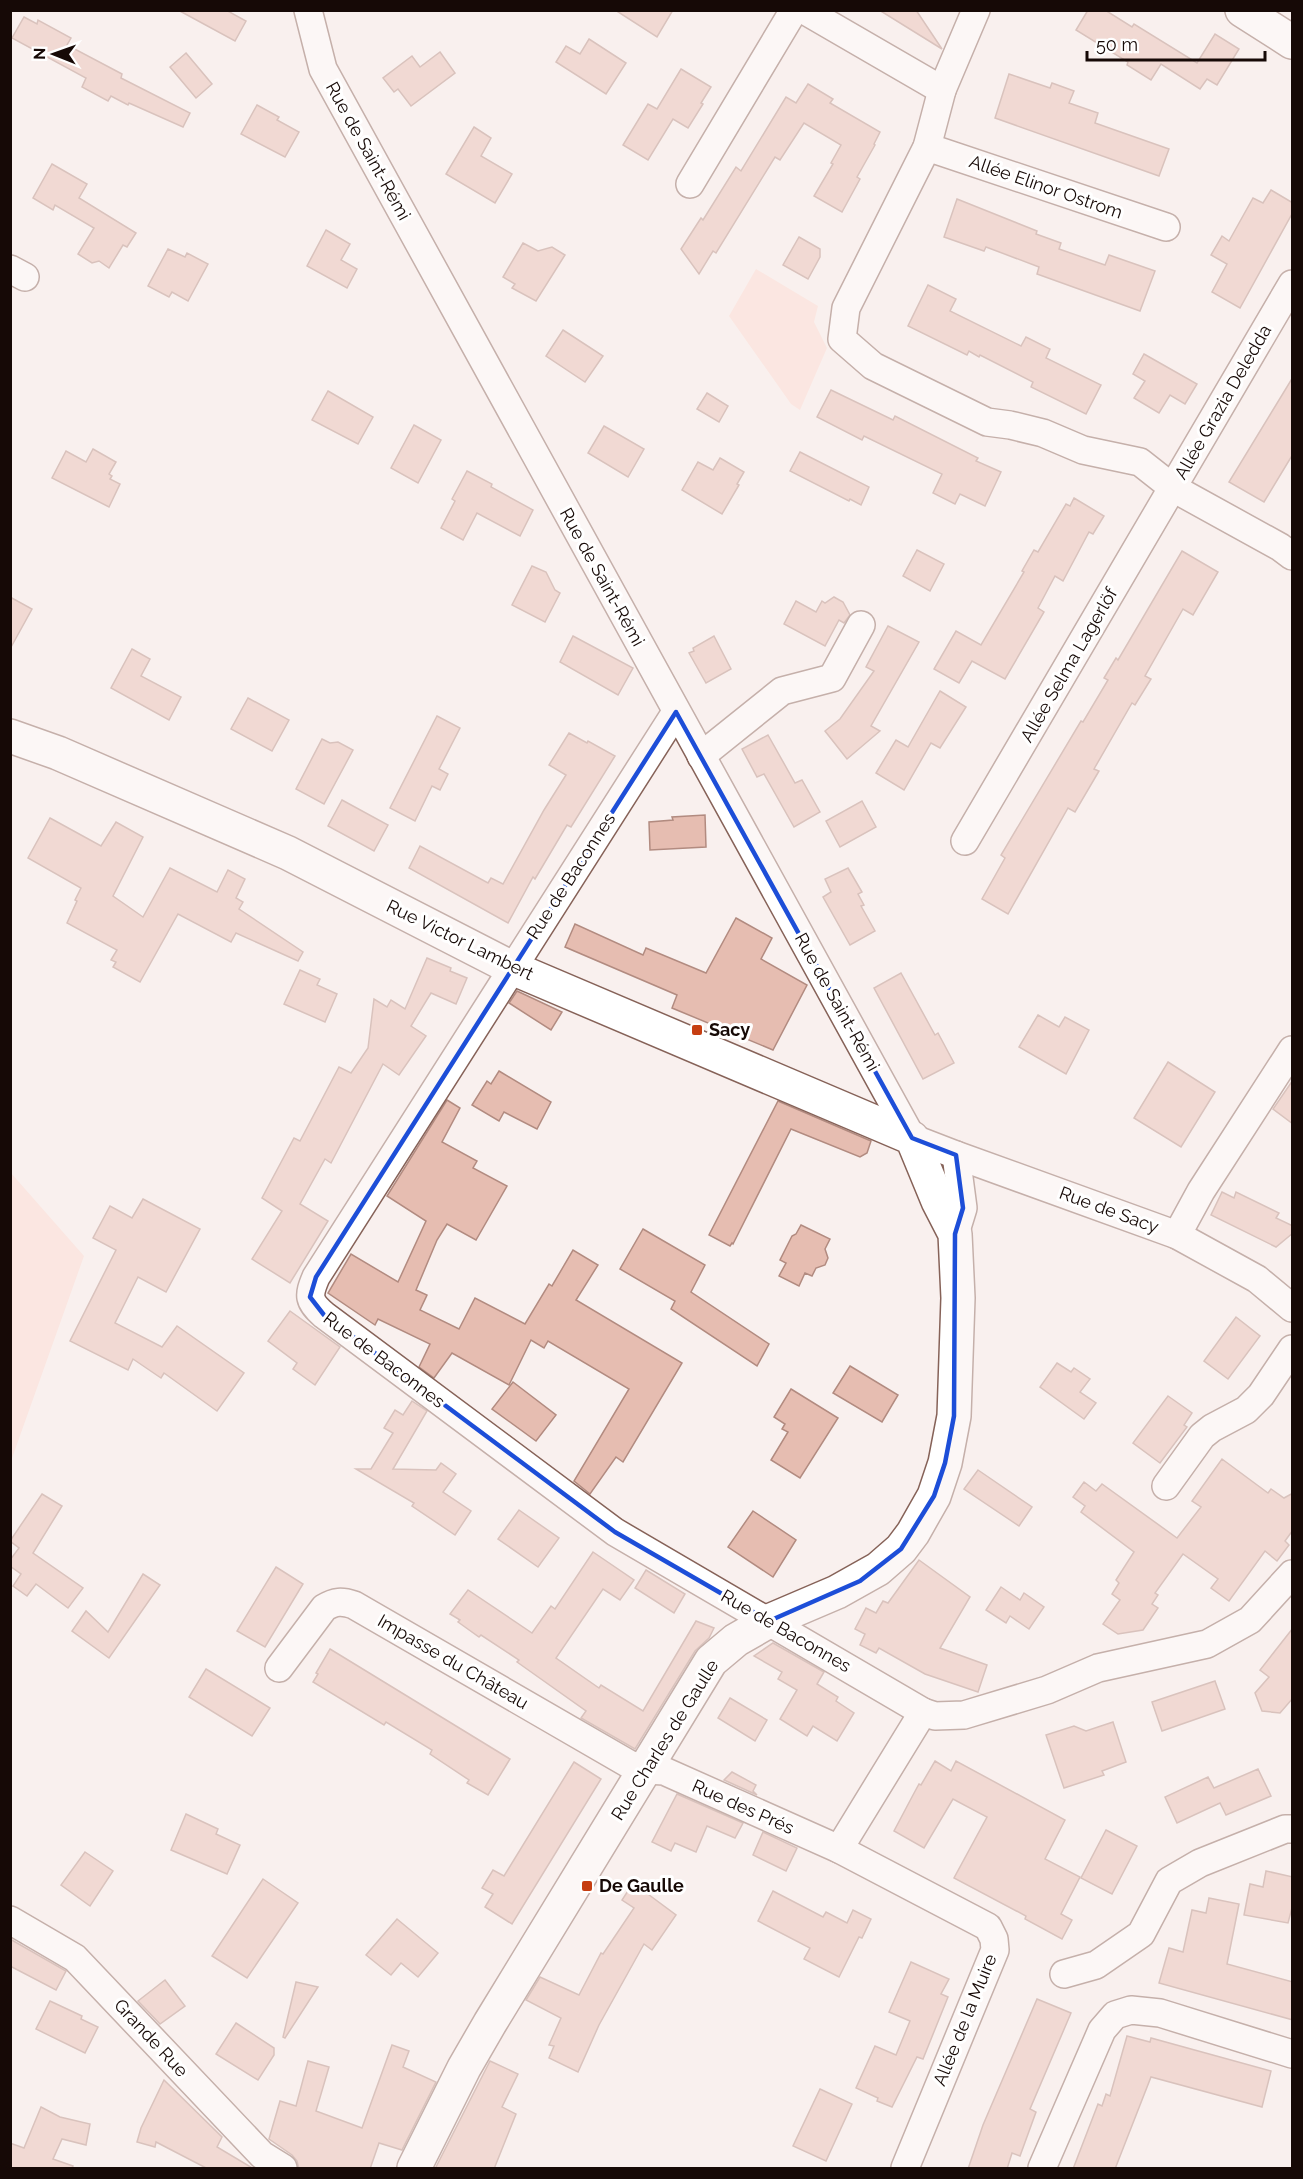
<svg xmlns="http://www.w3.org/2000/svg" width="1303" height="2179" font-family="Raleway,sans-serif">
  <rect width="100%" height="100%" fill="#f9f0ee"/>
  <g fill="#fcdad0">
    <polygon points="756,269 818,306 814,322 827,348 800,410 791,404 729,316"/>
    <polygon points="11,1173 84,1256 11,1461"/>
  </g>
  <g fill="#e6bdb1" stroke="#b28b80" stroke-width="1.5">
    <polygon points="178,10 226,10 246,21 235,41"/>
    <polygon points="615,10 673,10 657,37"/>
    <polygon points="879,10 916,10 942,49"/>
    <polygon points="1088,10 1105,10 1132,27 1134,24 1197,63 1215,34 1239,49 1217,85 1207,79 1200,89 1161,64 1151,80 1127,65 1128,62 1076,30"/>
    <polygon points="24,17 37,24 38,20 71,38 67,45 122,74 121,78 190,113 183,127 129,103 128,105 111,96 108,101 82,87 86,78 12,38"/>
    <polygon points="589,39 626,63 606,94 556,62 566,46 580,54"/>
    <polygon points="440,52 455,73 411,106 398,89 394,92 383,78 412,56 420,67"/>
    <polygon points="186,53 212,84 196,98 170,67"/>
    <polygon points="681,69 711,87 701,103 703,104 688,128 673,119 648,160 623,145 648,104 657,109"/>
    <polygon points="1009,74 1050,88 1052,83 1074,91 1069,103 1098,113 1095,123 1169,149 1159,176 995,118"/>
    <polygon points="808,84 833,99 830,103 880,132 874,144 875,145 857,177 860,179 842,212 814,196 833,164 831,163 841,145 804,123 780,160 775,157 716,253 713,251 699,274 681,249 701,218 703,220 736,167 741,171 786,97 796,103"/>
    <polygon points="257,105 279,117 277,120 299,132 285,157 241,134"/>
    <polygon points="474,127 491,138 481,156 512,174 495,203 446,174"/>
    <polygon points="52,164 87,184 79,198 136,233 127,247 123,245 109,268 99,261 92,263 78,254 94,228 55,205 53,210 33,198"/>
    <polygon points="1271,190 1293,203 1293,212 1240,308 1212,292 1227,264 1211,255 1222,236 1229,241 1253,198 1263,203"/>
    <polygon points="957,199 1037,231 1036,234 1061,243 1059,249 1105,265 1109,255 1155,271 1140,311 1037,274 1039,267 986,247 984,251 944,237"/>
    <polygon points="326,230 350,244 341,260 357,269 347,288 307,266"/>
    <polygon points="799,237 820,249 820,257 808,279 783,265"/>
    <polygon points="523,243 538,251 552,247 565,255 536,301 512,288 515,284 503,277"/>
    <polygon points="168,249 185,257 187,253 208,264 188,301 172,292 169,297 148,286"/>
    <polygon points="928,285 956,299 950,311 1021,346 1026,337 1050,349 1046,358 1101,385 1086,414 1031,387 1033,382 980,355 979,357 969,351 967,355 908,326"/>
    <polygon points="563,330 603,356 585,382 546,356"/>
    <polygon points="1144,354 1197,384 1185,404 1170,395 1159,413 1134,398 1145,381 1133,374"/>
    <polygon points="1293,377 1293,454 1264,502 1229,482"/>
    <polygon points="831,390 893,420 895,416 978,458 976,461 1001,472 985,506 960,494 955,504 933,493 942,474 864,436 862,440 817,417"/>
    <polygon points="328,391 373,417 358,444 312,420"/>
    <polygon points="707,393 728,406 719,422 697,409"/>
    <polygon points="414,425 441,440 418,483 391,468"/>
    <polygon points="604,426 644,449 628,477 588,453"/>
    <polygon points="93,449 116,462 109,474 112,476 110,479 120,484 109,507 52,478 66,451 86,462"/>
    <polygon points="800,452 869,487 861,505 850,499 849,501 790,471"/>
    <polygon points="720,458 744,472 737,484 739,485 722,514 682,490 698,462 713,470"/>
    <polygon points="467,471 492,484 491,487 533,510 520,536 477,513 463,540 441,528 455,501 452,499"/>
    <polygon points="1074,498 1104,516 1093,534 1089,532 1063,581 1055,576 1038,608 1044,612 1005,679 972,661 959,683 934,669 956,631 981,645 1024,572 1022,571 1034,550 1038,552 1066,504 1070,506"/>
    <polygon points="917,550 944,564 930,591 903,576"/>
    <polygon points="1182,551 1218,572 1193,615 1183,609 1145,676 1151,679 1135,705 1132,703 1094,769 1099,771 1075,812 1068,808 1008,914 982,899 1005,858 1001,855 1081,721 1083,722 1108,680 1104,678 1116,658 1118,660"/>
    <polygon points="532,566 546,572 555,590 560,593 545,622 512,605"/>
    <polygon points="10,597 32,609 10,649"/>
    <polygon points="834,597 843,602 850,615 844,623 839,620 825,646 784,624 796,601 816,612 822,601 825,603"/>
    <polygon points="888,626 919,642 871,726 880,731 847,759 825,731 840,719 874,671 866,667"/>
    <polygon points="573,636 633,668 618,695 560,662"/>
    <polygon points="714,636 731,669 706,683 689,653 694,651 693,648"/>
    <polygon points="132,649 150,659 141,676 181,697 169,720 111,688"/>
    <polygon points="940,691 966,707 940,748 931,743 904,790 876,773 896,740 908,747"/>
    <polygon points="248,698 289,720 272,751 231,729"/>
    <polygon points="437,716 460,728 439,769 448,774 440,790 432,786 415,821 390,808"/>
    <polygon points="569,733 587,743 588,741 615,756 571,827 567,825 535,879 533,877 508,923 409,868 420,846 488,883 491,878 503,884 544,810 566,775 549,765"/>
    <polygon points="768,735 795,783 802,780 820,812 794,827 764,774 757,777 742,749"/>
    <polygon points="322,739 330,743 338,742 353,750 324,804 296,789"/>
    <polygon points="342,800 388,825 374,851 328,826"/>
    <polygon points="862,801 876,827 840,847 826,821"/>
    <polygon points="705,815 706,847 650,850 649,822 673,820 672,817"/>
    <polygon points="50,818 101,846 116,822 143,837 113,896 143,917 170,868 217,892 228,870 245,879 236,898 243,902 239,909 303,952 298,961 236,933 231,942 178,914 140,982 113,967 116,962 111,960 117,950 67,923 77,901 75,900 81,888 28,858"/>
    <polygon points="848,868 862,892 858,894 864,905 861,906 875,931 850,945 823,897 831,892 825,879"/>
    <polygon points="736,918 772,938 761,959 807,985 773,1050 672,1008 677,995 565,947 575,924 643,955 646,948 706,973"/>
    <polygon points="427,958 451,968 450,971 467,978 456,1004 431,993 411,1026 426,1036 399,1075 383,1064 331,1163 325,1159 300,1204 328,1221 290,1283 252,1259 282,1211 262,1198 294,1138 300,1141 339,1067 351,1073 368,1048 374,999 387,1007 391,1000 405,1009"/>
    <polygon points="300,970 320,979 317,985 337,994 325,1022 284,1004"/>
    <polygon points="901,973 935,1035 938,1033 954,1063 923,1079 874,988"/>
    <polygon points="517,991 562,1012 551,1030 509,1003"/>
    <polygon points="1038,1015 1059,1027 1065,1017 1089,1030 1066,1074 1019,1047"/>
    <polygon points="1168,1062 1215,1092 1181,1147 1134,1118"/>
    <polygon points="499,1071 551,1102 537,1129 504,1112 499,1121 472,1105 487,1081 491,1084"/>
    <polygon points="1293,1080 1293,1124 1273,1109"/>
    <polygon points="447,1100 460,1108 442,1142 477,1161 473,1168 507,1186 476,1240 447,1224 437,1240 416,1290 427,1295 420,1310 459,1329 475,1298 525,1324 549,1284 552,1286 573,1250 598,1265 576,1300 682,1363 623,1462 616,1457 590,1494 574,1481 629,1389 548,1341 544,1348 531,1340 509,1385 452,1353 434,1378 419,1367 430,1344 378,1319 375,1325 328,1293 351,1254 398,1282 426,1221 387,1196"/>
    <polygon points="778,1101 871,1141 867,1153 860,1157 791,1129 733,1244 732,1243 730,1246 709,1235"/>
    <polygon points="1222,1192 1234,1198 1236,1192 1279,1213 1276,1218 1293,1226 1293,1233 1276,1247 1211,1215"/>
    <polygon points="143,1199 200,1229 166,1292 138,1277 115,1323 162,1347 177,1326 244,1373 217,1411 164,1373 161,1378 133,1359 128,1370 70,1341 116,1250 93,1238 110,1206 132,1218"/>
    <polygon points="801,1225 830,1239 825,1249 828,1258 825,1265 816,1268 812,1276 805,1273 799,1286 779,1276 786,1263 780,1260 792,1236 796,1234"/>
    <polygon points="643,1229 705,1265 691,1292 769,1344 757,1366 671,1309 675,1301 620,1269"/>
    <polygon points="290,1311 340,1347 315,1385 293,1369 297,1363 268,1341"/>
    <polygon points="1236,1317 1260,1336 1228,1379 1204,1361"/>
    <polygon points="1057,1363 1071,1372 1074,1368 1090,1379 1080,1392 1096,1403 1084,1419 1040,1387"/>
    <polygon points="850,1366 898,1395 882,1422 833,1393"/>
    <polygon points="513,1382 556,1415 536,1441 492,1409"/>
    <polygon points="791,1389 838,1418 800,1478 771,1460 788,1432 782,1429 785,1424 774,1417"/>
    <polygon points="1168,1396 1192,1413 1184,1425 1187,1427 1160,1463 1133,1443"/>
    <polygon points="412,1401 427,1411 393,1469 436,1470 441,1463 456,1474 443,1492 471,1511 455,1535 412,1506 414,1503 356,1469 371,1469 393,1433 384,1428 395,1410 403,1415"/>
    <polygon points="1222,1459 1268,1493 1271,1489 1284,1498 1293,1493 1293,1530 1285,1541 1289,1545 1277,1561 1265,1551 1229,1601 1211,1588 1218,1579 1183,1554 1155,1593 1158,1595 1152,1604 1158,1608 1143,1630 1118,1634 1103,1624 1120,1600 1112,1594 1119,1583 1116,1580 1134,1552 1081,1512 1085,1506 1073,1497 1084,1482 1096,1491 1102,1484 1177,1538 1201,1507 1192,1501"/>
    <polygon points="978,1470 1032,1507 1019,1526 964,1489"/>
    <polygon points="42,1494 62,1506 33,1553 83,1588 68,1608 36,1584 27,1596 13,1586 21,1574 10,1566 10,1560 19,1548 10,1541"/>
    <polygon points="519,1510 559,1538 538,1567 498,1539"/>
    <polygon points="753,1511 796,1540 773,1577 728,1547"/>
    <polygon points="593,1552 634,1580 620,1600 603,1589 556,1658 599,1688 601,1685 643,1711 696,1621 714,1628 709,1638 695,1651 635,1749 581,1718 586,1711 517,1662 519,1660 481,1635 479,1637 458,1622 460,1620 450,1614 468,1590 532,1633 551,1606 555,1609"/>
    <polygon points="919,1560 970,1597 940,1648 987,1665 978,1692 925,1674 879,1648 876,1653 860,1645 865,1634 855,1629 866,1608 876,1613 883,1601 888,1603"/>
    <polygon points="276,1567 303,1584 265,1647 237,1631"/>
    <polygon points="646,1570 685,1594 674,1613 635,1588"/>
    <polygon points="143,1574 160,1585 109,1658 72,1631 86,1611 108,1632"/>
    <polygon points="1001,1587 1020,1600 1024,1593 1044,1607 1029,1629 1010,1616 1006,1623 986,1610"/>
    <polygon points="1293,1628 1293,1698 1280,1713 1262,1711 1255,1693 1269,1677 1260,1670"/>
    <polygon points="773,1643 824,1672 817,1684 838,1697 836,1701 854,1713 837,1741 813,1726 807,1736 780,1719 797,1690 778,1679 782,1672 754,1656"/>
    <polygon points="330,1649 510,1759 488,1795 467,1783 469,1780 430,1754 432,1750 386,1722 384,1725 313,1682 318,1674 316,1673"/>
    <polygon points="206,1669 270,1708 252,1736 189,1697"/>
    <polygon points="1215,1681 1225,1709 1162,1731 1152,1702"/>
    <polygon points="730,1698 767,1720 755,1741 718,1718"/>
    <polygon points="1113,1722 1126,1762 1102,1771 1104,1775 1064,1788 1046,1735 1074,1726 1086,1731"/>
    <polygon points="935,1761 951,1771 956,1761 1065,1820 1045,1859 1080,1877 1061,1914 1072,1920 1062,1939 1025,1919 1026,1916 954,1878 987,1817 953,1799 924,1848 894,1831 913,1795 919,1784 921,1785"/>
    <polygon points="574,1762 601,1779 512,1924 485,1907 493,1894 482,1888 493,1870 504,1876"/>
    <polygon points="1258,1769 1271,1796 1226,1815 1220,1803 1177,1823 1165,1797 1208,1777 1214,1788"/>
    <polygon points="732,1772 756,1785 753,1791 757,1795 724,1780"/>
    <polygon points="677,1794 743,1823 735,1838 707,1826 696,1852 675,1843 671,1851 652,1842"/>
    <polygon points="186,1814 218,1829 216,1834 240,1845 227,1874 171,1850"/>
    <polygon points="1106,1830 1137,1846 1112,1894 1081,1878"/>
    <polygon points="763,1832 797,1848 786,1871 753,1855"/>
    <polygon points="85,1852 113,1871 90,1906 61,1885"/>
    <polygon points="1266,1871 1293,1877 1293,1904 1288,1923 1244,1915 1250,1884 1263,1887"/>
    <polygon points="263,1879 298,1903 247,1978 212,1956"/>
    <polygon points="633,1883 676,1915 652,1950 644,1944 599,2025 578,2072 549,2058 554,2046 549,2045 561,2018 526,2000 540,1977 579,1995 601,1953 603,1954 634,1908 622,1900"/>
    <polygon points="773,1891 823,1917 826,1912 847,1923 853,1910 871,1919 862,1938 859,1937 839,1977 804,1959 810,1948 758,1921"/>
    <polygon points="1209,1898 1239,1904 1227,1964 1293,1982 1293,2020 1159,1983 1169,1948 1183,1952 1192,1910 1206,1913"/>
    <polygon points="397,1919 438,1953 418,1977 401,1963 391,1975 366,1955"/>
    <polygon points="10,1939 66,1971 56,1990 10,1966"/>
    <polygon points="911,1962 949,1979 941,1994 948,1997 923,2059 917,2057 892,2107 877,2101 878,2098 856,2088 875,2046 896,2055 910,2021 889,2012"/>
    <polygon points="165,1980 185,2006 160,2024 138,2001"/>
    <polygon points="296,1982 318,1987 285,2038 283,2037"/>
    <polygon points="1037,1999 1071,2013 1030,2109 1036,2112 1020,2156 1012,2153 1007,2169 968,2169 983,2125"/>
    <polygon points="50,2001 82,2016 81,2019 98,2027 85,2053 36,2029"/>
    <polygon points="236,2023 274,2048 274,2055 258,2080 216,2054"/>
    <polygon points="1127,2036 1150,2042 1151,2038 1271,2071 1262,2107 1151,2077 1115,2169 1073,2169 1098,2104 1102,2106 1106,2094 1110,2096"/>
    <polygon points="392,2045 409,2051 403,2067 436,2082 402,2150 379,2143 370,2169 299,2169 297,2161 292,2155 269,2139 280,2101 296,2106 308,2061 329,2067 316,2111 362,2128"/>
    <polygon points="490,2061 518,2074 502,2107 516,2114 494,2169 435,2169"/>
    <polygon points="164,2080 222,2137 217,2147 254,2169 208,2169 156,2142 155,2147 137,2142 141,2128"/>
    <polygon points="820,2089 852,2104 826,2161 793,2146"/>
    <polygon points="41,2107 60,2117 90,2124 86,2145 62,2139 53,2159 73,2166 72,2169 10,2169 10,2143 24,2148"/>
  </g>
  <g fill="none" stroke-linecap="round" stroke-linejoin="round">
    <defs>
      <g id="street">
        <polyline points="308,10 323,69 912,1138 956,1155 1177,1235 1257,1279 1292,1308"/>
        <polyline points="804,10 942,90"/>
        <polyline points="976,10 942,90 927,147 846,308 842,339 873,366 987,422 1010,425 1043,433 1083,450 1140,462 1173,488 1280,547 1292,556"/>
        <polyline points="927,147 1166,227"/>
        <polyline points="690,184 794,10"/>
        <polyline points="10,269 25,277"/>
        <path d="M676 712 316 1277C308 1296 308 1301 324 1315L615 1532 923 1712"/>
        <polyline points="701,756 782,691 832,678 861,625"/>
        <polyline points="965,841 1292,284"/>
        <polyline points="955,1234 963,1208 956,1155"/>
        <polyline points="1177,1235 1201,1191 1292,1050"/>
        <polyline points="1166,1486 1202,1436 1212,1428 1246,1410 1261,1395 1292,1349"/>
        <path d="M279 1668 324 1608C335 1601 342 1601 354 1605L629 1764 646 1770 664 1771 839 1849 988 1927 994 1939 995 1950 905 2168"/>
        <polyline points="839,1849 923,1712 935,1716 964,1715 1047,1690 1098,1668 1207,1644 1250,1620 1292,1574"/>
        <polyline points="10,1920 75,1958 262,2155 283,2168"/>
        <polyline points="1064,1974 1096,1965 1141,1934 1169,1881 1200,1863 1285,1829 1292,1829"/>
        <polyline points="1042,2168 1102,2030 1115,2015 1131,2010 1160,2013 1292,2054"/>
      </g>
      <g id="secondary">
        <polyline points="1242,10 1292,42"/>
        <polyline points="10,736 58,753 288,853 512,968 912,1138 938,1201 955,1234 958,1298 954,1416 945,1463 934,1496 913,1533 901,1549 878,1569 837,1592 769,1621 736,1640 711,1661 490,2023 464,2068 414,2168"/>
      </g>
    </defs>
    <use href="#street" stroke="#866258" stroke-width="30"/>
    <use href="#secondary" stroke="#866258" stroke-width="36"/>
    <use href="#street" stroke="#fff" stroke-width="27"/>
    <use href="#secondary" stroke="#fff" stroke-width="33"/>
  </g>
  <path d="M0 0H1303V2179H0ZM676 712 912 1138 956 1155 963 1208 955 1234 954 1416 945 1463 934 1496 901 1549 860 1581 769 1621 615 1532 324 1315 310 1297 316 1277Z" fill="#f9f0ee" fill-opacity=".55" fill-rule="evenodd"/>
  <path fill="none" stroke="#1d4ed8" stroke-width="4.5" stroke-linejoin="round" d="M676 712 912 1138 956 1155 963 1208 955 1234 954 1416 945 1463 934 1496 901 1549 860 1581 769 1621 615 1532 324 1315 310 1297 316 1277Z"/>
  <g fill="#c63e11" stroke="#fff" stroke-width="2">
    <rect x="691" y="1024" width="12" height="12" rx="3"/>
    <rect x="581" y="1880" width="12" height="12" rx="3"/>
  </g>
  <g text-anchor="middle" stroke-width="6" stroke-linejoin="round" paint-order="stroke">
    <g font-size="18" fill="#160906" stroke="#fff">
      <text transform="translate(368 151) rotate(61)" y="6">Rue de Saint-Rémi</text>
      <text transform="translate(1046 187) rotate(19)" y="6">Allée Elinor Ostrom</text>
      <text transform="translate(1223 402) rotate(-60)" y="6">Allée Grazia Deledda</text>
      <text transform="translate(602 577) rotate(61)" y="6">Rue de Saint-Rémi</text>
      <text transform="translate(1069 665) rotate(-60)" y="6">Allée Selma Lagerlöf</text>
      <text transform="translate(571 876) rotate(-57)" y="6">Rue de Baconnes</text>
      <text transform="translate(460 940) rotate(26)" y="6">Rue Victor Lambert</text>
      <text transform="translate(837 1002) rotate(61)" y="6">Rue de Saint-Rémi</text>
      <text transform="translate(1109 1210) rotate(20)" y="6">Rue de Sacy</text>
      <text transform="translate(384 1360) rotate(37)" y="6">Rue de Baconnes</text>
      <text transform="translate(786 1631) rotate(30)" y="6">Rue de Baconnes</text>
      <text transform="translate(453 1662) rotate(30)" y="6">Impasse du Château</text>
      <text transform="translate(665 1740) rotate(-58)" y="6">Rue Charles de Gaulle</text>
      <text transform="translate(743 1807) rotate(24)" y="6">Rue des Prés</text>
      <text transform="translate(965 2020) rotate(-68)" y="6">Allée de la Muire</text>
      <text transform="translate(151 2038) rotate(47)" y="6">Grande Rue</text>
    </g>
    <g font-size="18" font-weight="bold" fill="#160906" stroke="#fff" text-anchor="start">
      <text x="709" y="1036">Sacy</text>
      <text x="599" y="1892">De Gaulle</text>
    </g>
  </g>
  <rect width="1303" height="2179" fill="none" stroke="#160906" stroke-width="24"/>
  <g transform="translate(54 54) rotate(271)" stroke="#ffffff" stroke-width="4.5" paint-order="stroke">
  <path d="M0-4.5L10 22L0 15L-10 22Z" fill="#160906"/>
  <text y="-9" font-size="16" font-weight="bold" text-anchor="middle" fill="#160906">N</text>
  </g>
  <path d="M1087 51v9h178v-9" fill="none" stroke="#160906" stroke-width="3"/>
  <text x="1096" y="51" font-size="18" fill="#160906" stroke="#ffffff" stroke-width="4.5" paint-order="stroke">50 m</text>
</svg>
